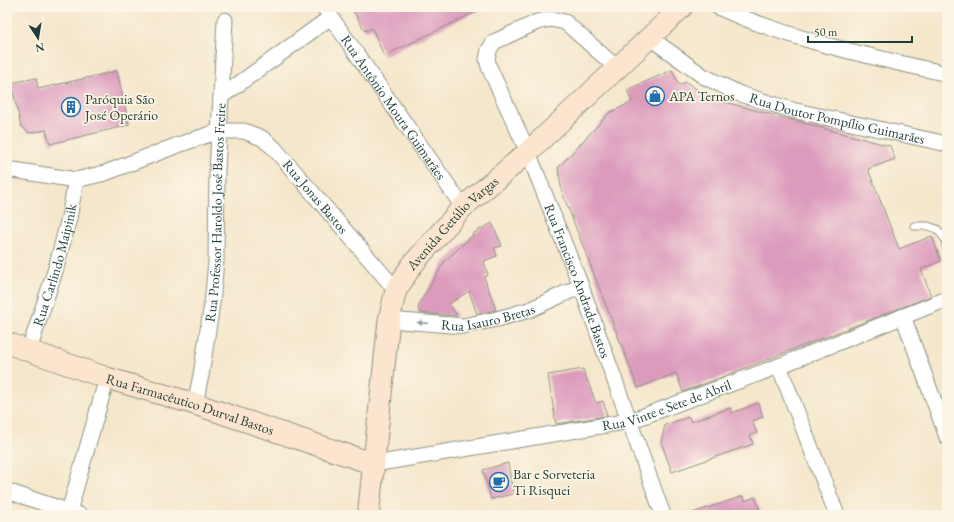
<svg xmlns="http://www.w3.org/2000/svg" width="954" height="522" font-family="'EB Garamond',serif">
  <rect width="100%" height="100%" fill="#fcf5e5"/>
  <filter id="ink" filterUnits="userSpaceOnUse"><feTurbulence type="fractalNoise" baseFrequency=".025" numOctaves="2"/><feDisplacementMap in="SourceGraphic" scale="8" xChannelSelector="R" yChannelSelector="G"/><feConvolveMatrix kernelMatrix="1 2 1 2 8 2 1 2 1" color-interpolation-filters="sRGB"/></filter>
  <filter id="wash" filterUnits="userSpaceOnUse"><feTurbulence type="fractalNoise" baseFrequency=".012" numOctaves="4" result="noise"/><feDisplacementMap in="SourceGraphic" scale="16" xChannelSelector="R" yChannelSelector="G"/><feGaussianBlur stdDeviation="0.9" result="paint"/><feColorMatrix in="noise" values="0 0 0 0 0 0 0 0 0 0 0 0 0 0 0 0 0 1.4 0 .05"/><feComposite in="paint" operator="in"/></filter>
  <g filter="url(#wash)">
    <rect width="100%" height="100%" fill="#f5e7cc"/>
    <g id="blocks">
      <g fill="#dc9bbd">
        <polygon points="351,7 486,7 384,56 372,28 365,31"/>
        <polygon points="672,70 679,85 686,82 710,98 890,146 895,159 868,169 899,249 932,236 941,261 921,269 931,296 683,392 676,373 638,388 562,192 558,168 609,113 632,102 627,90"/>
        <polygon points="117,71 129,125 50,144 46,130 29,133 21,126 11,83 36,78 38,89"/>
        <polygon points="492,223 502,246 494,248 497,256 484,261 488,275 484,277 496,310 477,314 469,291 449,304 457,316 420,313 418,308 420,302 445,261 474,234 474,233"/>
        <polygon points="583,369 596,403 603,401 607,416 556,424 548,375"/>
        <polygon points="758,403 763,417 752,421 757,433 750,435 753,444 672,472 661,442 665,425 689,417 691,422 730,408 732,413"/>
        <polygon points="508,463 513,494 491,499 483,470"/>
        <polygon points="743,496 745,501 755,497 762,515 693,515 693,513"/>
      </g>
    </g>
  </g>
  <g filter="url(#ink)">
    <use href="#blocks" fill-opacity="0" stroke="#8a9280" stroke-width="1"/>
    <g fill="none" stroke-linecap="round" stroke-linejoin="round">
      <defs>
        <polyline id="lane" points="914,226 928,226 937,229 945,239 947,249"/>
        <g id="street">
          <path id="s1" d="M324 7 463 207"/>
          <path d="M718 7C790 40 869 56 947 74"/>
          <path id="s2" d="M649 37 703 76 740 94 792 110 947 144"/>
          <path id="s3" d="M617 68 565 22 550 19 537 22 494 42 489 50 487 59 489 67 528 152 581 286 663 515"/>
          <polyline points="222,96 331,17"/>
          <path id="s4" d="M7 169 76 180 105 173 178 145 219 131H244L262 138 274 148 396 290"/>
          <polyline points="903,316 947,437"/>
          <path id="s5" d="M389 320 463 326 497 319 529 310 581 286"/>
          <path id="s6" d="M29 350 56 268 69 218 76 180"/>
          <polyline points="779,366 837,515"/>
          <path id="s7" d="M195 404 201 375 212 304 216 261 217 171 225 20"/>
          <path id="s8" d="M374 464 630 421 779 366 947 299"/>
          <polyline points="7,491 80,515"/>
          <polyline points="68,515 107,378"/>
        </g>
        <g id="secondary">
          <path id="s9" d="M7 343 107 378 195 404 374 464"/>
          <path id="s10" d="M369 515V508L389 320 396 290 412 265 463 207 528 152 682 7"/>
        </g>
      </defs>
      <use href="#lane" stroke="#8a9280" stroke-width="9"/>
      <use href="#street" stroke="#8a9280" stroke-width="17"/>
      <use href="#secondary" stroke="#8a9280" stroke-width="23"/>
      <use href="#lane" stroke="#fff" stroke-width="7"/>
      <use href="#street" stroke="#fff" stroke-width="15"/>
      <use href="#secondary" stroke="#fce5cf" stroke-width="21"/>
    </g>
    <defs><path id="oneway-solid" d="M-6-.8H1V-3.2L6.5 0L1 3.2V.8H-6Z"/></defs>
    <use fill="#8f9e9a" href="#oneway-solid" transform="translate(423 323) rotate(-176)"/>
  </g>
  <defs>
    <symbol id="shop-ring" viewBox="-11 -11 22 22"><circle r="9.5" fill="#fcf5e5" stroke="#1f6fb2" stroke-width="1.5"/><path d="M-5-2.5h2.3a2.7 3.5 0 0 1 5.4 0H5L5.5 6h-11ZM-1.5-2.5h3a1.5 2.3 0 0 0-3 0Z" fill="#1f6fb2"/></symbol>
    <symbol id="building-ring" viewBox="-11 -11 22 22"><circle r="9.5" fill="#fcf5e5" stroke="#1f6fb2" stroke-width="1.5"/><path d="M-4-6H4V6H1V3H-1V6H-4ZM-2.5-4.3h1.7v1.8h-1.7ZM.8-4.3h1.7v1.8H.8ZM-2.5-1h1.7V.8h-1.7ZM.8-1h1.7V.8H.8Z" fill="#1f6fb2"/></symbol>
    <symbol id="cafe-ring" viewBox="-11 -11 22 22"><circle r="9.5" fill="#fcf5e5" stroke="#1f6fb2" stroke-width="1.5"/><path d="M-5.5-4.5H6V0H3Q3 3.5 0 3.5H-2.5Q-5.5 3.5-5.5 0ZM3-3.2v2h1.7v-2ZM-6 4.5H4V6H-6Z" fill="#1f6fb2"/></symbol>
  </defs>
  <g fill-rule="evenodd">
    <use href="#shop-ring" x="644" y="85" width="22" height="22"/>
    <use href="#building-ring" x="60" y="96" width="22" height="22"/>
    <use href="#cafe-ring" x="488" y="471" width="22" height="22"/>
  </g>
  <g text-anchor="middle" stroke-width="3.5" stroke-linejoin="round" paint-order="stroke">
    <g font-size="14" fill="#1f3d34" stroke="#fcf5e5" text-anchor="start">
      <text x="669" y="101">APA Ternos</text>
      <text x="85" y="104">Paróquia São<tspan x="85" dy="16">José Operário</tspan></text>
      <text x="513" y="479">Bar e Sorveteria<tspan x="513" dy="16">Ti Risquei</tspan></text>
    </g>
    <g font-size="14" fill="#1f3d34" stroke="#fcf5e5">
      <text dy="5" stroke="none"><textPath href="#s1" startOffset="122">Rua Antônio Moura Guimarães</textPath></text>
      <text dy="5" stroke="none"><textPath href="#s2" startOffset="208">Rua Doutor Pompílio Guimarães</textPath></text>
      <text dy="5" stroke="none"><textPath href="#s4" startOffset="345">Rua Jonas Bastos</textPath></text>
      <text dy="5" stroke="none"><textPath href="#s7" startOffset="193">Rua Professor Haroldo José Bastos Freire</textPath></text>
      <text dy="5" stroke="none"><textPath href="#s10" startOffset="315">Avenida Getúlio Vargas</textPath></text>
      <text dy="5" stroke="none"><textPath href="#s6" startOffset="89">Rua Carlindo Maipinik</textPath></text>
      <text dy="5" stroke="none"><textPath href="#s3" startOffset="404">Rua Francisco Andrade Bastos</textPath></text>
      <text dy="5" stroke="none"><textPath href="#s5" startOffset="100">Rua Isauro Bretas</textPath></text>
      <text dy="5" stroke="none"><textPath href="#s9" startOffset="193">Rua Farmacêutico Durval Bastos</textPath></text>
      <text dy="5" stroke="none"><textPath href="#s8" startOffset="299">Rua Vinte e Sete de Abril</textPath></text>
    </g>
  </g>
  <rect width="954" height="522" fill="none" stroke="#fcf5e5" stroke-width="24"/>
  <g transform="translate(38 38) rotate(168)" stroke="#fcf5e5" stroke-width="3" paint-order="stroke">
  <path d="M0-3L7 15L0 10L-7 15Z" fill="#1f3d34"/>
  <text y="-6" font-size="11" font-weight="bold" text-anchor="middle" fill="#1f3d34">N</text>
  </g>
  <path d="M808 36v6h104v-6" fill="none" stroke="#1f3d34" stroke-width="2"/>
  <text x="814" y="36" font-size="12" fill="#1f3d34" stroke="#fcf5e5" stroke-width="3" paint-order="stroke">50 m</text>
</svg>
